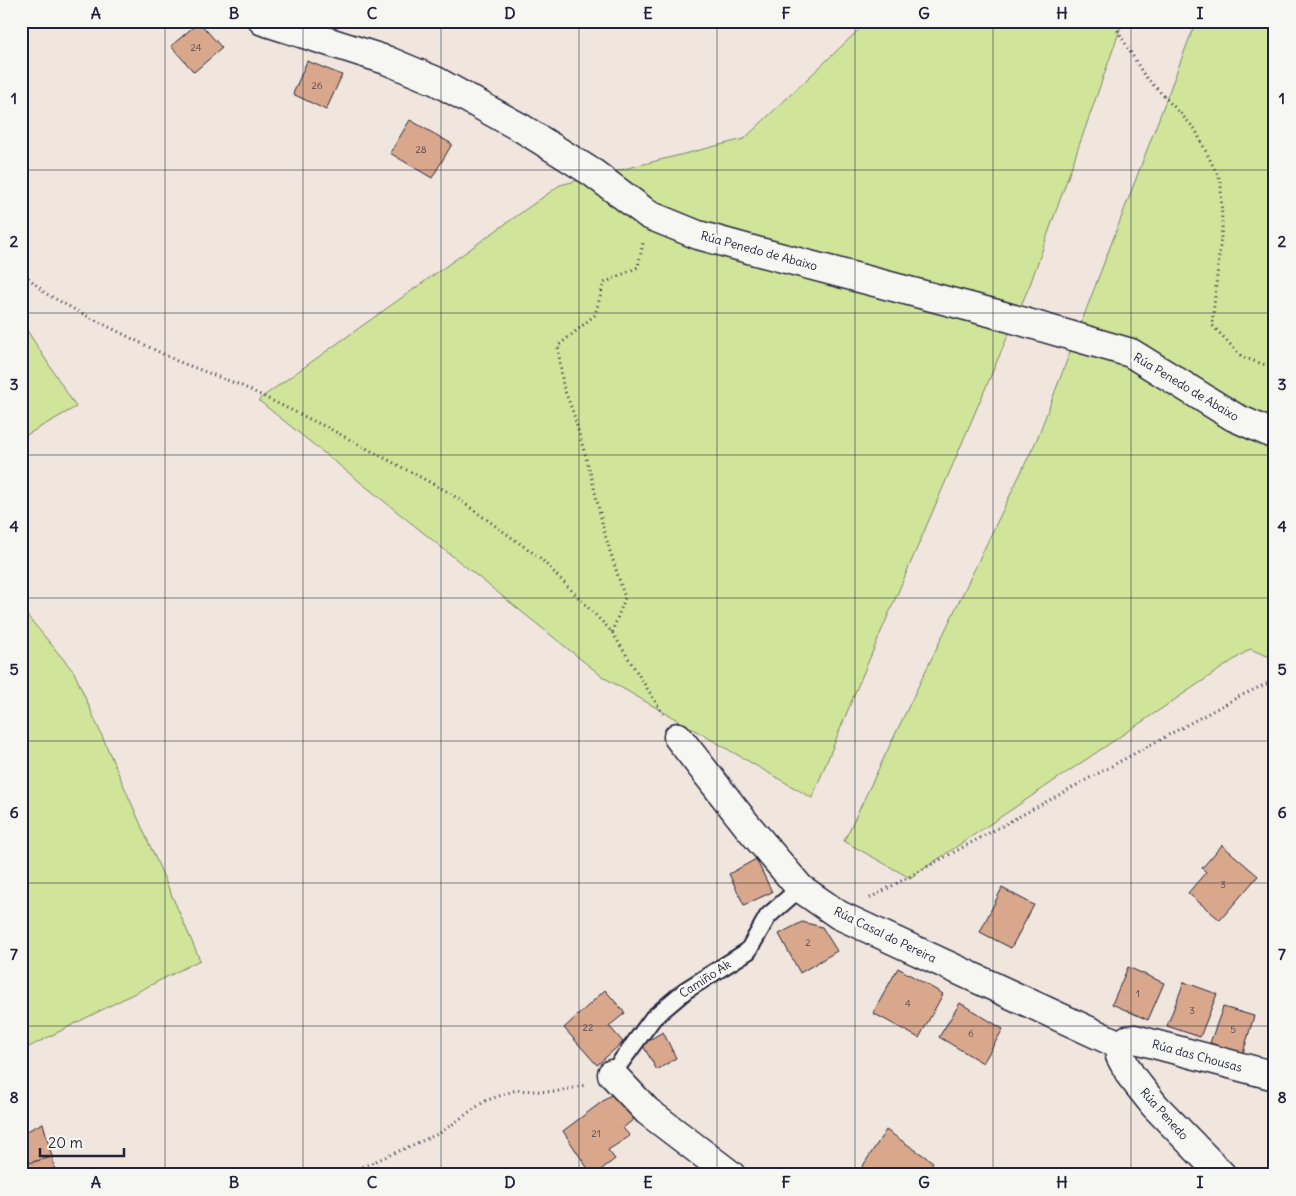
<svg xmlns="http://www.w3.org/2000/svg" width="1296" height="1196" font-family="Delius,sans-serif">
  <rect width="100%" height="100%" fill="#f0e6de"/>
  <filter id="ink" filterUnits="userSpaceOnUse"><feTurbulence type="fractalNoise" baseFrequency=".02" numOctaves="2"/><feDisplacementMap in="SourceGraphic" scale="10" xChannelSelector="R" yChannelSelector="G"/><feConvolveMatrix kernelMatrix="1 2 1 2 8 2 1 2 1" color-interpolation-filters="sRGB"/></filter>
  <g filter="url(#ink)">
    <g fill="#d0e59a" stroke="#79846a">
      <polygon points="868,21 1123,21 1031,282 857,688 812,798 603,677 258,400 560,185 744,139"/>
      <polygon points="1196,21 1275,21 1275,659 1250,649 910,878 844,841 1037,439"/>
      <polygon points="21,321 76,407 21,438"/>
      <polygon points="21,608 74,672 200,960 21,1051"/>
    </g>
    <g fill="#d9a88c" stroke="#22223b">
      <polygon points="199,22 222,48 194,72 171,46"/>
      <polygon points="307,61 342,75 326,110 293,94"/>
      <polygon points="410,120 452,144 432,178 390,153"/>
      <polygon points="1222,845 1258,876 1220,920 1188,893 1206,872 1202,868"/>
      <polygon points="756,859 772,892 744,905 729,874"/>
      <polygon points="1002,888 1034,905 1011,948 980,932"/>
      <polygon points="802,922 822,927 837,951 800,973 779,934"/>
      <polygon points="1128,967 1164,983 1148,1020 1112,1004"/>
      <polygon points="898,968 943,994 919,1038 873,1013"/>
      <polygon points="1184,982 1217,994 1200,1037 1167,1026"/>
      <polygon points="605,990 625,1013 609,1026 623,1042 597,1065 564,1028"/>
      <polygon points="960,1003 1003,1029 983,1063 939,1037"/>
      <polygon points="1223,1007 1254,1016 1243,1053 1210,1043"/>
      <polygon points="663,1032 676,1058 657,1070 642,1044"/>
      <polygon points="619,1089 640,1114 623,1128 630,1136 608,1150 615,1159 594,1175 592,1175 563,1131"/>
      <polygon points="43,1123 52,1157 21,1165 21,1134"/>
      <polygon points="886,1130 933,1162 925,1175 857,1175"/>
      <polygon points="52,1157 56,1175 21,1175 21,1165"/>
    </g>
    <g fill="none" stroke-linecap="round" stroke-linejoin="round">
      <defs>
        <polyline id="service" points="612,1074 653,1018 686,990 748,951 768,916 800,888"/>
        <g id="minor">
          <polyline points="263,21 386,60 436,81 523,129 593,173 649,215 698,235 756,251 993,313 1131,353 1234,417 1275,435"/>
          <polyline points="678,737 746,824 800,888 839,915 1122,1046"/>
          <polyline points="1122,1046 1120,1056 1131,1076 1155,1106 1222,1175"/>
          <polyline points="1122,1046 1127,1040 1135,1039 1275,1076"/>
          <polyline points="612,1074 647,1111 731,1175"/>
        </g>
      </defs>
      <use href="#service" stroke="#22223b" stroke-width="20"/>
      <use href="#minor" stroke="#22223b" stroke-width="31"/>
      <g stroke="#22223b" stroke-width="3" stroke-dasharray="1 4" stroke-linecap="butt">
        <polyline points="1115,21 1115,26 1144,75 1195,129 1221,182 1222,227 1212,325 1242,357 1275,368"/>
        <polyline points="21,271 45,293 79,312 177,361 240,385 332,430 450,493 540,558 612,632 663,714"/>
        <polyline points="612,632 625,598 605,535 592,479 573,412 563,386 558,346 595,315 604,283 638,267 643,243"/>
        <polyline points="870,898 1238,697 1275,680"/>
        <polyline points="344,1175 440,1133 485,1101 516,1090 554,1092 586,1085"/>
      </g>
      <use href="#service" stroke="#f6f6f2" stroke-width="16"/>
      <use href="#minor" stroke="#f6f6f2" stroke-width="28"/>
    </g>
  </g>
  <path fill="none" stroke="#22223b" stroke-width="1" stroke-opacity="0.55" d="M165 21V1175M303 21V1175M441 21V1175M579 21V1175M717 21V1175M855 21V1175M993 21V1175M1131 21V1175M21 170H1275M21 313H1275M21 455H1275M21 598H1275M21 741H1275M21 883H1275M21 1026H1275"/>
  <g text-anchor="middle" stroke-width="5" stroke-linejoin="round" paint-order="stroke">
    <g font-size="10" fill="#50444f">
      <text x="196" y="51">24</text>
      <text x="317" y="89">26</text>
      <text x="421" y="153">28</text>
      <text x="1223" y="888">3</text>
      <text x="808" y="946">2</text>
      <text x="1138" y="997">1</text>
      <text x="908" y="1007">4</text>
      <text x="1192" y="1014">3</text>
      <text x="588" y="1031">22</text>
      <text x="1233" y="1033">5</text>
      <text x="971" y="1037">6</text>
      <text x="596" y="1137">21</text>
    </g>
    <g font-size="12" fill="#22223b" stroke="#f6f6f2">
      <text transform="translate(759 251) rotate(15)" y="4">Rúa Penedo de Abaixo</text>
      <text transform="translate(1186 387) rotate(31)" y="4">Rúa Penedo de Abaixo</text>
      <text transform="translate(885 935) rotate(26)" y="4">Rúa Casal do Pereira</text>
      <text transform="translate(705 979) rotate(-33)" y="4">Camiño Ak</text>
      <text transform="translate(1197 1056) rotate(15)" y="4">Rúa das Chousas</text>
      <text transform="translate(1164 1114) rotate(48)" y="4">Rúa Penedo</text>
    </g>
  </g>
  <rect width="1296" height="1196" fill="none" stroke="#f6f6f2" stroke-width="55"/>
  <path d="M40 1148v8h84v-8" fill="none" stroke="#22223b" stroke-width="2.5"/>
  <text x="48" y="1148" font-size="15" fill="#22223b" stroke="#f6f6f2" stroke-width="4" paint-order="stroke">20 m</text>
  <rect x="28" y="28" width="1240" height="1140" fill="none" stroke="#22223b" stroke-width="2"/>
  <g font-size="16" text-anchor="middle" font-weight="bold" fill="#22223b">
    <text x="96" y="19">A</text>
    <text x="234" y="19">B</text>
    <text x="372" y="19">C</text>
    <text x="510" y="19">D</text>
    <text x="648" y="19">E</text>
    <text x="786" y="19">F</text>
    <text x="924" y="19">G</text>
    <text x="1062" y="19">H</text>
    <text x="1200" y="19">I</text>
    <text x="14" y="104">1</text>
    <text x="1282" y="104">1</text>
    <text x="14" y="247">2</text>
    <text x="1282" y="247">2</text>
    <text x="14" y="390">3</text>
    <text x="1282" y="390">3</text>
    <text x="14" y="532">4</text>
    <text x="1282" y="532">4</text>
    <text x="14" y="675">5</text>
    <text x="1282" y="675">5</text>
    <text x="14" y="818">6</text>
    <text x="1282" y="818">6</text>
    <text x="14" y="960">7</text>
    <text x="1282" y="960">7</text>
    <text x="14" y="1103">8</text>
    <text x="1282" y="1103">8</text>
    <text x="96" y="1188">A</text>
    <text x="234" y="1188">B</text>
    <text x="372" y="1188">C</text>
    <text x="510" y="1188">D</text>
    <text x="648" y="1188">E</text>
    <text x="786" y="1188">F</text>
    <text x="924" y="1188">G</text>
    <text x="1062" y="1188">H</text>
    <text x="1200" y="1188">I</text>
  </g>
</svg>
